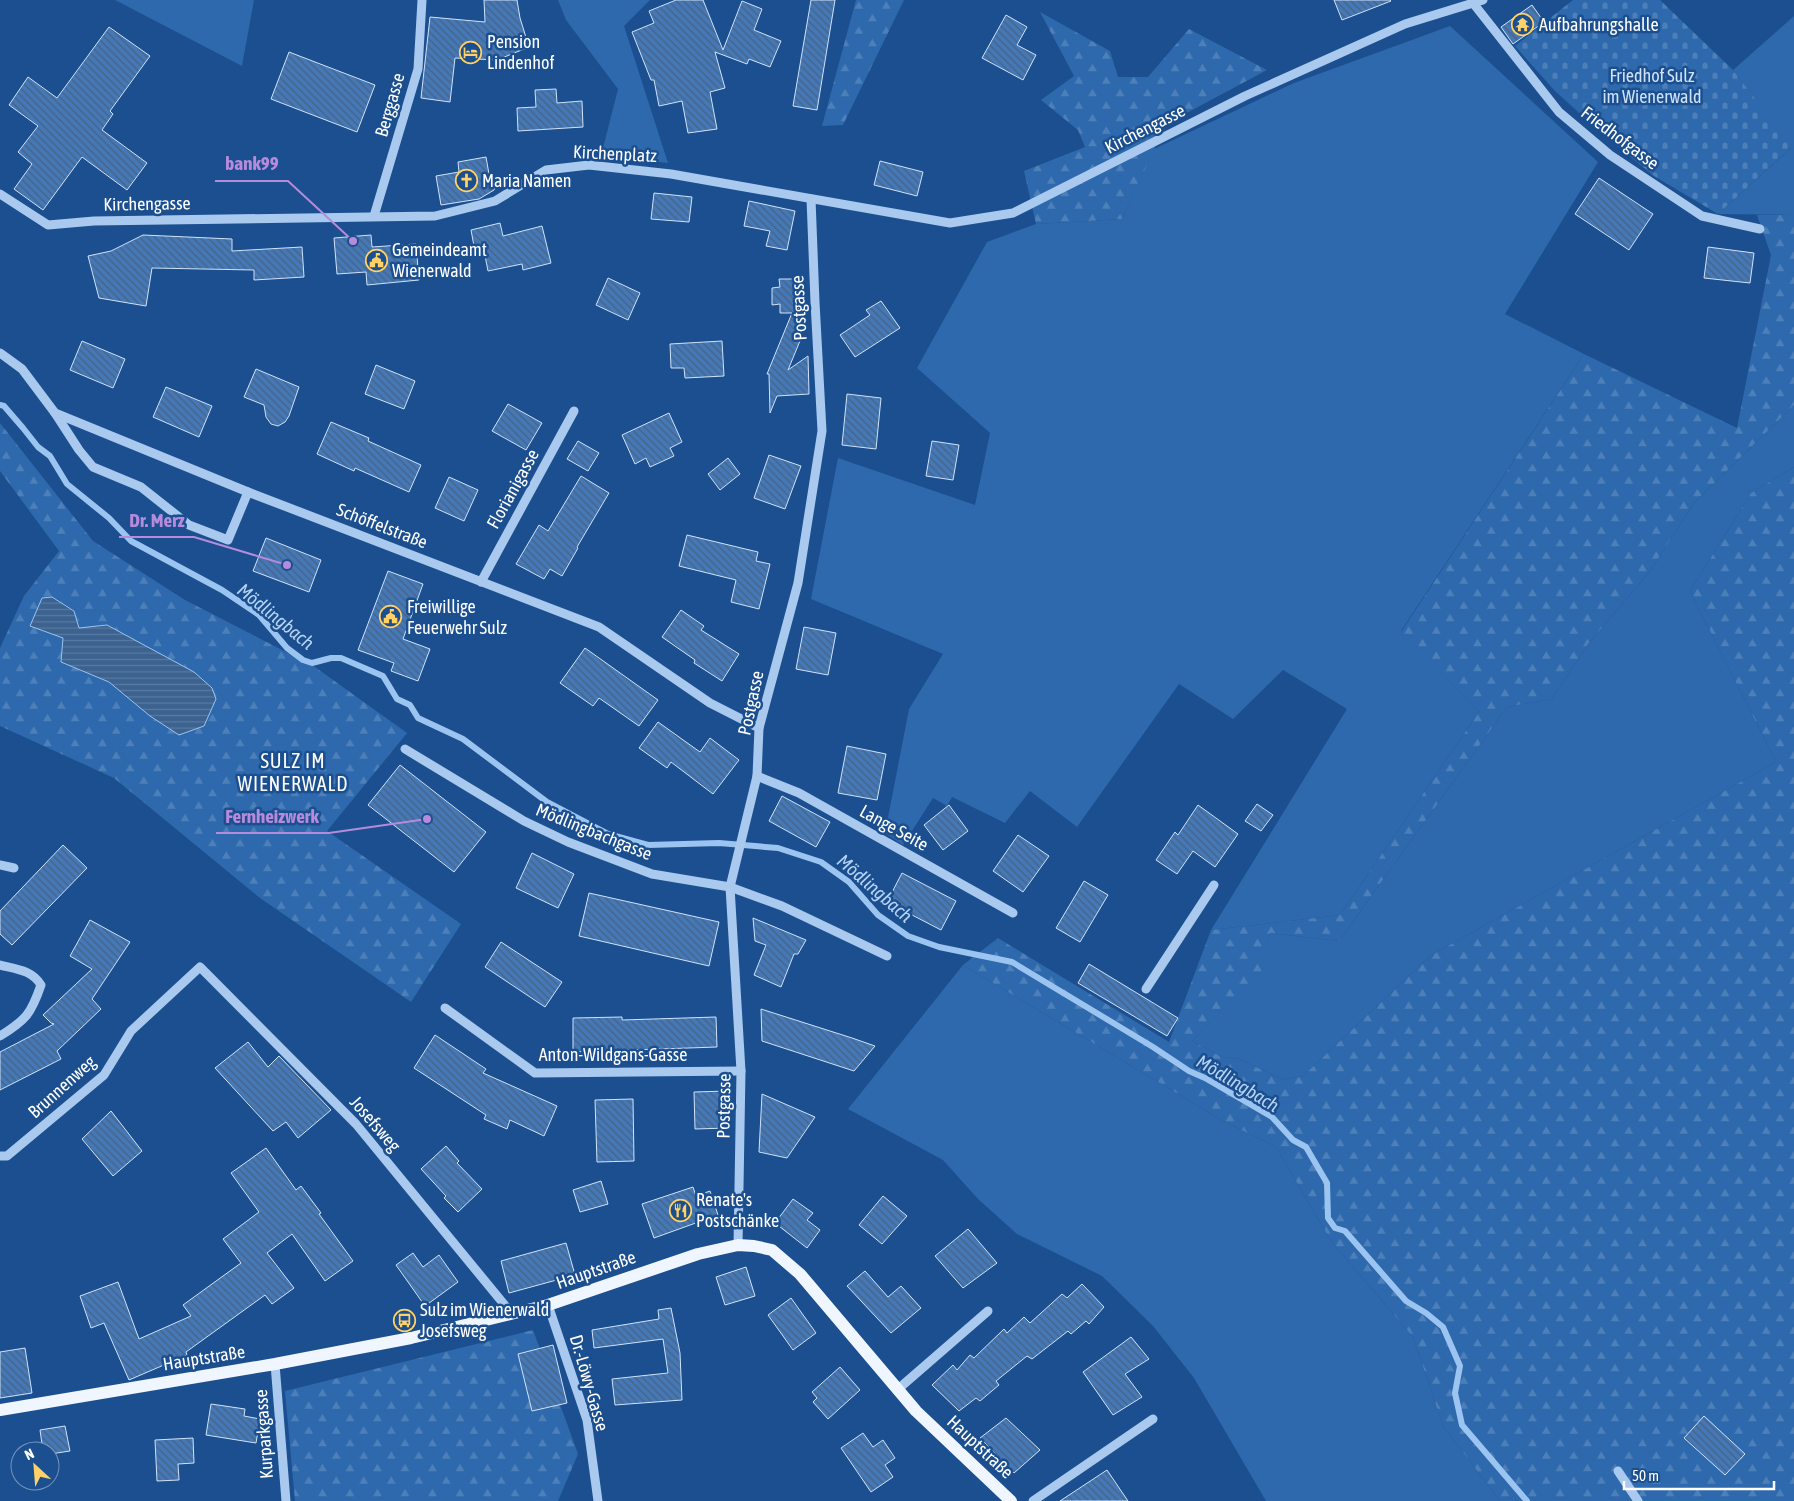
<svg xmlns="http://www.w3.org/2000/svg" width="1794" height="1501" font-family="'Asap Condensed',sans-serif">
  <defs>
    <pattern id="forest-firs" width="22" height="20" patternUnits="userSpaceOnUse" patternTransform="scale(1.25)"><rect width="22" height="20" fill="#2e69ad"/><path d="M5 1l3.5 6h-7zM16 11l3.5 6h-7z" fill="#4d80b9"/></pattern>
    <pattern id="cemetery-stones" width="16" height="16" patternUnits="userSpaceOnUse" patternTransform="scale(1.25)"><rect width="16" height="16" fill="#2e69ad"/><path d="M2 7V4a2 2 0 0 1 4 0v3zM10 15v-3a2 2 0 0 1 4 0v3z" fill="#4d80b9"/></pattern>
    <pattern id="water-rules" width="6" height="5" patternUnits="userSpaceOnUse" patternTransform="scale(1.25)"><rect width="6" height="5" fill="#3c6290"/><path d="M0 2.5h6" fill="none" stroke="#597aa1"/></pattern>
    <pattern id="building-back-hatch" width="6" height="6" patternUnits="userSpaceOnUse" patternTransform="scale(1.25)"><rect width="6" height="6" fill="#4478b7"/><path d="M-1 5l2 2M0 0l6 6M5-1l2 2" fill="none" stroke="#486282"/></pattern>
  </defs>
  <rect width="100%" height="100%" fill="#1b4f8f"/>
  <g fill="#2e69ad">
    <polygon points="115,0 254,0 242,66"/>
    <polygon points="558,0 650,0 624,26 668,163 601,156 618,89 566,20"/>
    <polygon points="1794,16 1794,215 1718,214 1791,148 1733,70"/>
    <polygon points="1450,26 1598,162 1505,314 1584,354 1401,631 1479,712 1340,915 1211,930 1347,709 1283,670 1233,719 1179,684 1077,827 1030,791 1005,823 952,797 947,806 933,798 903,845 885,833 909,709 943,654 811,599 838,458 975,505 990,433 917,368 987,242 1036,224 1122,219 1154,149 1294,83"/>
    <polygon points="1794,405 1794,467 1751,493 1690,591 1776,762 1430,956 1303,1076 1284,1080 1239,1059 1222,1057 1192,1041 1260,971 1270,933 1339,941 1507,707 1552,699 1588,644 1650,571 1694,503"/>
    <polygon points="963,965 1225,1122 1276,1147 1331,1241 1413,1337 1443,1426 1500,1501 1266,1501 1194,1378 1153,1326 1102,1276 1017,1234 978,1199 943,1160 848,1109"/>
  </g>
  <g fill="url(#forest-firs)" fill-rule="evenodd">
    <polygon points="856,0 904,0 843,125 822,126"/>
    <polygon points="1040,12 1110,51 1118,77 1148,77 1189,29 1267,70 1166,124 1122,219 1036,224 1024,171 1085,147 1078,130 1041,100 1074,76"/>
    <polygon points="1757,215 1794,215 1794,405 1694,503 1650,571 1588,644 1552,699 1507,707 1339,941 1270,933 1261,971 1192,1041 1222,1057 1239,1059 1284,1080 1303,1076 1430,956 1776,762 1690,591 1751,493 1794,467 1794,1501 1500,1501 1443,1426 1413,1337 1331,1241 1276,1147 1225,1122 963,965 998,938 1169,1042 1211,930 1340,915 1479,712 1401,632 1584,354 1737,428 1771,255"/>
    <path d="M0 423 93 541 185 600 315 667 407 733 327 831 461 924 411 1002 260 898 114 778 0 726V648L24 596 59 551 0 471ZM52 597 74 610 79 628 150 716 109 682 61 662 63 638Z"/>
    <polygon points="533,1330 578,1454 558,1501 295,1501 285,1391"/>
  </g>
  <polygon fill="url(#cemetery-stones)" points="1573,0 1660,0 1733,70 1792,147 1718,214 1654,176 1606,137 1555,91 1515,46"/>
  <polygon fill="url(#water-rules)" stroke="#9cc4f0" points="52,597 74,611 79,628 107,625 194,672 212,688 216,699 204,726 179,735 150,716 109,682 61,662 63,638 30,626 42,598"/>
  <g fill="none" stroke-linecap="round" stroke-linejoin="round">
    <polyline stroke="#9cc4f0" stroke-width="6" points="0,405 4,406 23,428 38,447 50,456 67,484 109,518 131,541 222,590 259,615 287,648 303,660 312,663 331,658 341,658 383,676 397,699 410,705 418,718 463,739 547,802 608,834 648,845 719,843 778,848 821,862 849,882 878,915 908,936 939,947 1012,962 1153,1047 1189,1071 1205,1078 1272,1117 1293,1140 1306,1147 1327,1183 1328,1218 1335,1228 1345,1231 1406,1301 1426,1313 1443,1327 1460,1366 1455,1393 1462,1425 1527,1501"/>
  </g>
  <g fill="url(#building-back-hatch)" stroke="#cfe3fa">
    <polygon points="484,0 517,0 520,18 529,47 497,60 455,58 450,102 421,98 430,17 485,22"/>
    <polygon points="676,0 703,0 723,50 742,1 762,9 754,30 781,41 770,67 749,59 747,64 715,52 725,88 710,92 717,129 688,133 682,101 659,106 654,80 651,80 632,32 654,23 649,11"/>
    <polygon points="811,0 835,0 817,110 793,106"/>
    <polygon points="1334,0 1390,0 1391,1 1342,20"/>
    <polygon points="1532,5 1544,22 1513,44 1501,27"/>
    <polygon points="1006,15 1027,27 1017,45 1036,55 1023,80 982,58"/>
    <polygon points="109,27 150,56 110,111 113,114 102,130 147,163 127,190 82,157 43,210 14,189 32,164 18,152 38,126 9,105 28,77 57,98"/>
    <polygon points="289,52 375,85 357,132 271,99"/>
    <polygon points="556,89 557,103 582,101 583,127 518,131 517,108 536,107 535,90"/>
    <polygon points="486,157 489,174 495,179 496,183 494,190 479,199 441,205 436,176 459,172 458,162"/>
    <polygon points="880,161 923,172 917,196 874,185"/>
    <polygon points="1599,178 1653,214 1629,250 1575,214"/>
    <polygon points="654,193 692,197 689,222 651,219"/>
    <polygon points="749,201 795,211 787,250 766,246 770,231 744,226"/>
    <polygon points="500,223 503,236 542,226 551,263 523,270 522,264 488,271 483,245 474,246 471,230"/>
    <polygon points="143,235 232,239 232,251 302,247 304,277 254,280 254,270 152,268 146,306 99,298 88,256 111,251"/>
    <polygon points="371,235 372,247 416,244 419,280 367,285 366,272 337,274 334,238"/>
    <polygon points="1708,247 1754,253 1750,283 1704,278"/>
    <polygon points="608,278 640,293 628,320 596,305"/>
    <polygon points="779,279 798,279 799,335 802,336 788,370 808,356 809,394 777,396 770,413 769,374 767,374 792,313 780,313 780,304 772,305 772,288 780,287"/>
    <polygon points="881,301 900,328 855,357 840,335 870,315 866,310"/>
    <polygon points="82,341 125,359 113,388 70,370"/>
    <polygon points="722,341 724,376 685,378 684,368 671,368 670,344"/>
    <polygon points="376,365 415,381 404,409 365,394"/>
    <polygon points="256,369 299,387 289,416 285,422 278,426 271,424 266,417 264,405 244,397"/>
    <polygon points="166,387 212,406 199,437 153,417"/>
    <polygon points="847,394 881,398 876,449 842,445"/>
    <polygon points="508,404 542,423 526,450 492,431"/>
    <polygon points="669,413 682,442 670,448 674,456 650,467 646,458 635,464 622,435"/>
    <polygon points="331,422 369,438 368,441 421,465 409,492 355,468 354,471 317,454"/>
    <polygon points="578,441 599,453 588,471 567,459"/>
    <polygon points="932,441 959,445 953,480 926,476"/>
    <polygon points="769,455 801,466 785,509 754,498"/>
    <polygon points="728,458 740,474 720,490 708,474"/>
    <polygon points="581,476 609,493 577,547 578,548 562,576 550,569 544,579 516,564 539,525 548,531"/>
    <polygon points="449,477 478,490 464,521 435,508"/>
    <polygon points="687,535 758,552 756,561 770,564 759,609 731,602 736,580 679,566"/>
    <polygon points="266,538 321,560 309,592 253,571"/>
    <polygon points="388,571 423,584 403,639 430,649 418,681 391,671 394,663 358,650"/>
    <polygon points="681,610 704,626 701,630 739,654 722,681 694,663 695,660 662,637"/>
    <polygon points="804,627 836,633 828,675 796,669"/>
    <polygon points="585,648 658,700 639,726 599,698 593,706 560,683"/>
    <polygon points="658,722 700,752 710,738 739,760 713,794 671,762 667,768 639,748"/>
    <polygon points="847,746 886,754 877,800 838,793"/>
    <polygon points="400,765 486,832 454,872 368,805"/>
    <polygon points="782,796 830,822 816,847 769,821"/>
    <polygon points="1257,804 1273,815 1261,831 1245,821"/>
    <polygon points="949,805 968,831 943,850 924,825"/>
    <polygon points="1198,805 1238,834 1215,867 1193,851 1177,874 1156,860 1175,832 1178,835"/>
    <polygon points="1018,835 1049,856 1023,892 993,871"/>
    <polygon points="63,845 87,868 12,945 0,934 0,911"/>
    <polygon points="532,853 574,874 558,908 516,888"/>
    <polygon points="902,873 956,901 941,930 887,902"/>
    <polygon points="1084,881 1108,895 1080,942 1056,928"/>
    <polygon points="589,893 719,922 709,966 579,936"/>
    <polygon points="753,918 806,940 798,954 794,954 781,987 754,975 766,945 755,941"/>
    <polygon points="90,920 130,942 92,999 101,1009 57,1051 61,1059 0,1090 0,1052 54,1024 51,1023 43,1015 92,969 70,956"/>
    <polygon points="501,942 562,982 545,1007 485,967"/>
    <polygon points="1089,964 1178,1018 1167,1036 1078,983"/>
    <polygon points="761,1009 852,1038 875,1046 854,1071 762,1041"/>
    <polygon points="622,1017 622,1020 716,1017 717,1047 573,1052 573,1018"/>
    <polygon points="435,1035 486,1069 483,1073 557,1106 544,1136 510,1120 507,1129 484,1119 486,1115 414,1068"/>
    <polygon points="248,1042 268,1067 279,1056 331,1110 298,1138 286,1122 273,1131 215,1068"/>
    <polygon points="727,1091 728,1128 695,1129 694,1092"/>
    <polygon points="762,1094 815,1117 787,1158 759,1152"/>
    <polygon points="633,1099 634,1161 597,1162 595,1100"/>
    <polygon points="111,1111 142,1151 113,1176 82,1139"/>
    <polygon points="446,1146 459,1161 457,1163 482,1189 458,1212 444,1198 446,1196 421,1169"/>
    <polygon points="266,1148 296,1190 301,1186 321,1213 319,1214 353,1261 325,1281 292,1234 267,1253 294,1288 272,1304 265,1295 186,1352 187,1355 129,1380 104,1323 91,1328 80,1296 118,1282 139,1339 191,1316 183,1305 241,1263 223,1239 259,1212 231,1173"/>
    <polygon points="601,1181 608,1204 580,1212 573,1190"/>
    <polygon points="693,1187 696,1196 710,1191 718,1215 654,1238 642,1204"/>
    <polygon points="883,1196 907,1216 882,1244 859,1225"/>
    <polygon points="793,1199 813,1213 807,1220 820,1230 807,1248 775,1223"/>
    <polygon points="968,1229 997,1263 963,1288 935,1256"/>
    <polygon points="566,1243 575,1275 509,1293 501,1261"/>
    <polygon points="413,1253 423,1267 439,1255 458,1282 425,1306 396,1265"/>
    <polygon points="746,1267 755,1296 725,1305 716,1277"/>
    <polygon points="865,1271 888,1297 901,1286 921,1308 891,1333 847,1286"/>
    <polygon points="1082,1284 1104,1307 1089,1324 1086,1321 1071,1334 1068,1331 1032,1359 1027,1356 996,1381 999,1385 980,1401 976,1398 959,1411 932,1385 953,1365 957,1370 970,1355 974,1358 1004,1329 1007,1333 1024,1317 1030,1323 1062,1294 1067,1298"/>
    <polygon points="791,1298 816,1333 793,1350 768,1315"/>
    <polygon points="671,1308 680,1353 682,1400 615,1405 612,1379 668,1373 663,1339 594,1348 592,1330 659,1319 658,1310"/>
    <polygon points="1131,1337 1149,1359 1125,1374 1142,1397 1113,1415 1083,1372"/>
    <polygon points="553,1345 567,1403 532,1411 518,1354"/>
    <polygon points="25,1348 32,1393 0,1398 0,1352"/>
    <polygon points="840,1367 860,1390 828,1419 813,1402 817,1398 812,1392"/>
    <polygon points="211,1404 245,1409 244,1416 260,1419 256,1443 206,1435"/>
    <polygon points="1704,1416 1745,1454 1725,1475 1684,1438"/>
    <polygon points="1006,1418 1040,1450 1014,1473 980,1438"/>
    <polygon points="65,1426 70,1451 50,1454 50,1451 43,1451 40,1430"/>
    <polygon points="863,1433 873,1447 883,1440 895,1458 885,1465 893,1477 871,1492 841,1448"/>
    <polygon points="193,1438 194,1463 178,1464 179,1480 157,1481 155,1440"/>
    <polygon points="1107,1470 1128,1501 1060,1501"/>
  </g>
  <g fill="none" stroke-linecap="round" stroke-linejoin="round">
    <g stroke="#a9c9ee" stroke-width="9">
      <polyline points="1473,3 1559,112 1610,155 1702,216 1760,229"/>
      <polyline points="0,194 48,225 94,221 435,216 495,201 546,170 589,165 671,174 950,223 1013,213 1245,96 1405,24 1483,0"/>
      <polyline points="374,216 418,69 422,0"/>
      <polyline points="0,353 22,369 55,413 248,492 599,627 710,703 759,728"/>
      <polyline points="55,413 79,450 93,467 141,487 189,525 228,540 248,492"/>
      <polyline points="481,582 574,411"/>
      <polyline points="405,749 524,821 568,842 652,874 730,887 782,906 887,956"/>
      <polyline points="757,776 799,793 1013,913"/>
      <polyline points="0,865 14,868"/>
      <path d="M0 965C16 969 32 970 41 985 31 1014 26 1020 0 1036"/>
      <polyline points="1146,989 1214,885"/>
      <polyline points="445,1008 535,1073 741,1071"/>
      <polyline points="0,1156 7,1156 104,1075 131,1031 200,967 356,1124 512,1314"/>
      <polyline points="738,1245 741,1071 730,887 757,776 759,728 798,583 822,431 815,302 811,199"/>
      <polyline points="548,1305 587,1420 598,1501"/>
      <polyline points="275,1364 286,1501"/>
      <polyline points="897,1390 988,1311"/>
      <polyline points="1618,1471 1638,1501"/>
      <polyline points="1033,1501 1153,1419"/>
    </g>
    <polyline stroke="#f0f6ff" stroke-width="12" points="0,1410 275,1364 411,1338 548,1305 698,1254 738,1245 754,1246 772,1250 800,1274 916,1411 1011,1501"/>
  </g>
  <defs>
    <symbol id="temple-ring" viewBox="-11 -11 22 22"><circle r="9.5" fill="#1b4f8f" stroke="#ffd166" stroke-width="1.5"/><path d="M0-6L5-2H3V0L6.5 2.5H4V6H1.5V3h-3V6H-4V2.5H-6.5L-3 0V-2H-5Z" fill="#ffd166"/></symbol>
    <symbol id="hotel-ring" viewBox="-11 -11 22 22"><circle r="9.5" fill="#1b4f8f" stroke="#ffd166" stroke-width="1.5"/><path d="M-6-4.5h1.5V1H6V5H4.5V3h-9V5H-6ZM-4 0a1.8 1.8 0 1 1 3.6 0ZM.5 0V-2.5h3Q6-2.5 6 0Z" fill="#ffd166"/></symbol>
    <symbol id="church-ring" viewBox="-11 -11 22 22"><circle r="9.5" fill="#1b4f8f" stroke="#ffd166" stroke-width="1.5"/><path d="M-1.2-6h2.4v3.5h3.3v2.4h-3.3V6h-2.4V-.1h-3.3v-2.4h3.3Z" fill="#ffd166"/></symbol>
    <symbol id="civic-ring" viewBox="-11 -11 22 22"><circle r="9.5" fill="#1b4f8f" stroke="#ffd166" stroke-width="1.5"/><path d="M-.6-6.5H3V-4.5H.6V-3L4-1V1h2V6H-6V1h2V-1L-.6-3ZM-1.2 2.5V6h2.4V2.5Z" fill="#ffd166"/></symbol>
    <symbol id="restaurant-ring" viewBox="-11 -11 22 22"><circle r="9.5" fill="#1b4f8f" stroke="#ffd166" stroke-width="1.5"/><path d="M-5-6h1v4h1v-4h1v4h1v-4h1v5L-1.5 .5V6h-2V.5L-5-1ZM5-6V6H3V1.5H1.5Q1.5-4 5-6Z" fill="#ffd166"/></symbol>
    <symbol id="bus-ring" viewBox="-11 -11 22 22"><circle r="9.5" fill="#1b4f8f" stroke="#ffd166" stroke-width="1.5"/><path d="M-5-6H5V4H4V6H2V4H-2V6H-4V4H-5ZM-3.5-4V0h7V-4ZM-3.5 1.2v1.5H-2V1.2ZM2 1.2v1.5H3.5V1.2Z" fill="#ffd166"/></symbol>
  </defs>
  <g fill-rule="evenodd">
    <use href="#temple-ring" x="1510" y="12" width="25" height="25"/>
    <use href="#hotel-ring" x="458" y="40" width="25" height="25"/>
    <use href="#church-ring" x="454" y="168" width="25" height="25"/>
    <use href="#civic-ring" x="364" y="248" width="25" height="25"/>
    <use href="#civic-ring" x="378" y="604" width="25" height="25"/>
    <use href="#restaurant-ring" x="668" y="1198" width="25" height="25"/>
    <use href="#bus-ring" x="392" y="1308" width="25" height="25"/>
  </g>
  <g text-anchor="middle" stroke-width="5" stroke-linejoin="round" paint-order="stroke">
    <g font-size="18" fill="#fff" stroke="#1b4f8f" text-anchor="start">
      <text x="1539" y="31">Aufbahrungshalle</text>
      <text x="487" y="48">Pension<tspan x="487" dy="21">Lindenhof</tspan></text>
      <text x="482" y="187">Maria Namen</text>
      <text x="392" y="256">Gemeindeamt<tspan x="392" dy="21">Wienerwald</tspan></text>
      <text x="407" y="613">Freiwillige<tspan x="407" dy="21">Feuerwehr Sulz</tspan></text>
      <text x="696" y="1206">Renate's<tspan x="696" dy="21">Postschänke</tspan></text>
      <text x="420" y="1316">Sulz im Wienerwald<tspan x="420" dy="21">Josefsweg</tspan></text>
    </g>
    <g font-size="18" fill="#cfe3fa" stroke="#1b4f8f">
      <text x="1652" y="82">Friedhof Sulz<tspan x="1652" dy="21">im Wienerwald</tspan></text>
    </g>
    <g font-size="18" fill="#fff" stroke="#1b4f8f">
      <text transform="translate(390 105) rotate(-74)" y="6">Berggasse</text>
      <text transform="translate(1145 129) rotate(-27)" y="6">Kirchengasse</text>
      <text transform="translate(1620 138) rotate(37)" y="6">Friedhofgasse</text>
      <text transform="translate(615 154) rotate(3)" y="6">Kirchenplatz</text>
      <text transform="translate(147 204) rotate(-1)" y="6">Kirchengasse</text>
      <text transform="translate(799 308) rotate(-93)" y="6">Postgasse</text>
      <text transform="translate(513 489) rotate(-61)" y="6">Florianigasse</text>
      <text transform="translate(382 526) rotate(21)" y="6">Schöffelstraße</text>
      <text transform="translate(751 703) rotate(-78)" y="6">Postgasse</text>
      <text transform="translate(894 828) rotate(29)" y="6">Lange Seite</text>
      <text transform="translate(594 832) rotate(22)" y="6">Mödlingbachgasse</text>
      <text x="613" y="1061">Anton-Wildgans-Gasse</text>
      <text transform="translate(62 1087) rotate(-42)" y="6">Brunnenweg</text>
      <text transform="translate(724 1106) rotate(-89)" y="6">Postgasse</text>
      <text transform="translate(375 1124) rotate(49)" y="6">Josefsweg</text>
      <text transform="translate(596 1270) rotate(-19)" y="6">Hauptstraße</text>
      <text transform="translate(204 1358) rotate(-9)" y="6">Hauptstraße</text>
      <text transform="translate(589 1383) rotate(74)" y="6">Dr.-Löwy-Gasse</text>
      <text transform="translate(264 1434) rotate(-94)" y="6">Kurparkgasse</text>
      <text transform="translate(980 1447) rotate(43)" y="6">Hauptstraße</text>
    </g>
    <g font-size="19" font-style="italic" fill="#b5d3f5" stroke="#1b4f8f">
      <text transform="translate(276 616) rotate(39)" y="7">Mödlingbach</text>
      <text transform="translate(875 888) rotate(41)" y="7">Mödlingbach</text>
      <text transform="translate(1238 1083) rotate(31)" y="7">Mödlingbach</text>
    </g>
    <g font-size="20" letter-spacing="1" fill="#fff" stroke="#1b4f8f">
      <text x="293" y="768">SULZ IM<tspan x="293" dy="23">WIENERWALD</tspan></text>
    </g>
  </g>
  <path fill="none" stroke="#b68bdc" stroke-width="2" d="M353 241L288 181H215M287 565L194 537H119M427 819L329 833H216"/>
  <g fill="#b68bdc" stroke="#1b4f8f" stroke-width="2">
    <circle cx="353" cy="241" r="5"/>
    <circle cx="287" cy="565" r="5"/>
    <circle cx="427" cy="819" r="5"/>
  </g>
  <g font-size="19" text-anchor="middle" font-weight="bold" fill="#b68bdc" stroke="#1b4f8f" stroke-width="5" stroke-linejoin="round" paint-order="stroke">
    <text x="252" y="170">bank99</text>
    <text x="157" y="527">Dr. Merz</text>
    <text x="272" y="823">Fernheizwerk</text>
  </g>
  <g transform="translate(35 1466) rotate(334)"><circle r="24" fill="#1b4f8f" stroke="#7695bc"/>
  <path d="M0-4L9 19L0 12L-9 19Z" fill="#ffd166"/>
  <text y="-8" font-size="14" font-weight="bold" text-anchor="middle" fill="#ffffff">N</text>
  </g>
  <path d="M1624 1481v8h150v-8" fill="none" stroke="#ffffff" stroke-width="2.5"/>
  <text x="1632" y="1481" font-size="15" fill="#ffffff" stroke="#1b4f8f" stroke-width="4" paint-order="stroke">50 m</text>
</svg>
